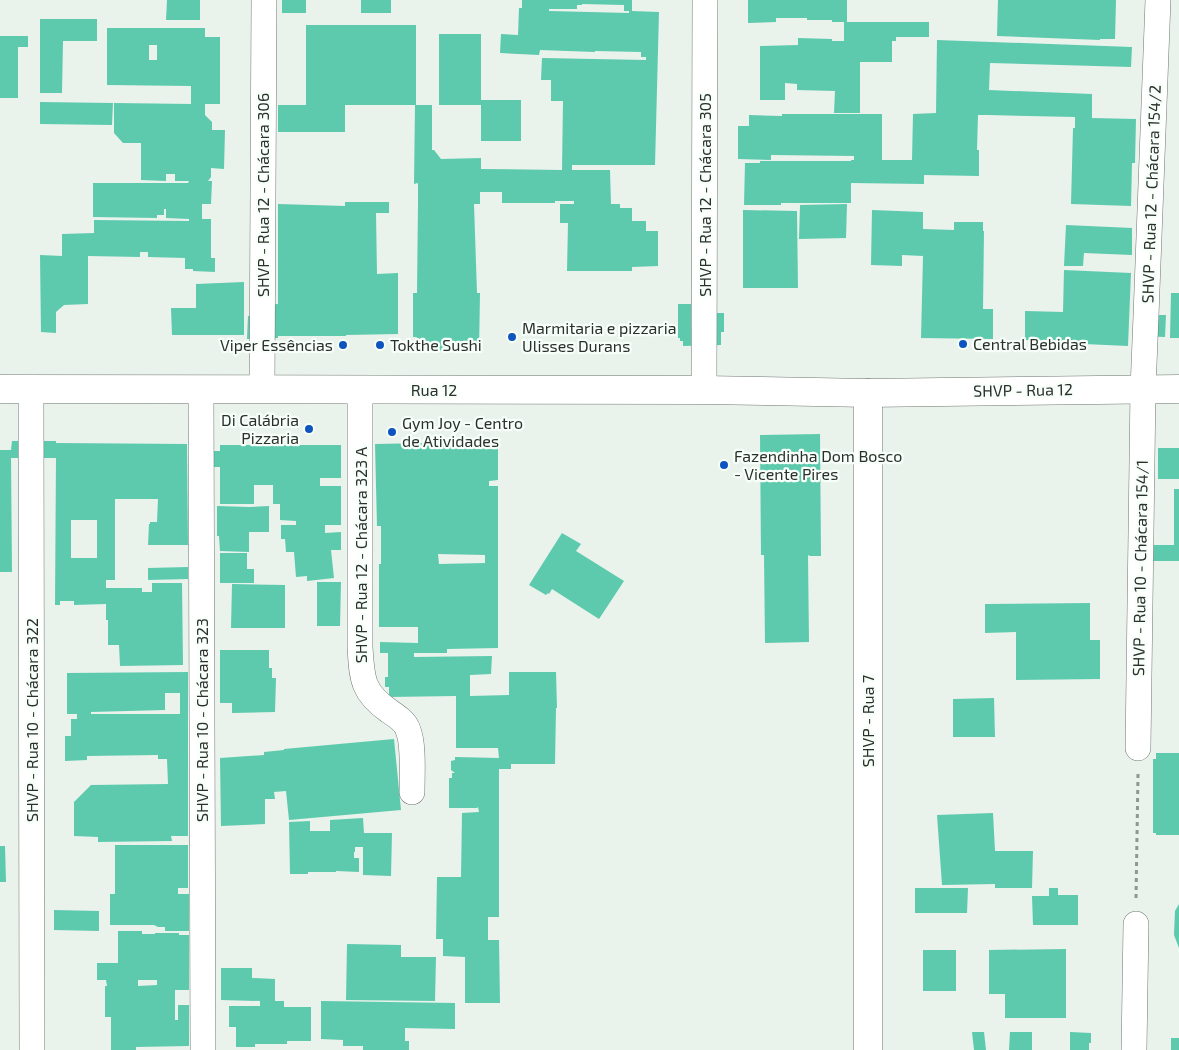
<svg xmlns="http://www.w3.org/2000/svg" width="1179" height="1050" font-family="'Exo 2',sans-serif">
  <rect width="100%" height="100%" fill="#e9f2eb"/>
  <g fill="#5dcaae" fill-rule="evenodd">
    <polygon points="167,0 200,0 200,20 166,20"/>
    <rect x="282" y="0" width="24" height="13"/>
    <rect x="361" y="0" width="30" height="13"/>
    <path d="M522 0H632V11L659 12 655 165H572V170H610L611 204H620V208H632V221H646V231H658V266L632 267V271H567L568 223H560V204H574V201H555V203H502V192H480V204H474L477 293H480L479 351 419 350V339L416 337H413V293H417L418 203V183L414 184 415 105H345V132H278V105H306V25H416V105H432V150H434L441 159 481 158V169L562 170 563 101H551V80H541L542 58 646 60V57H641V52L595 51V52L540 50 539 55 500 53 501 34 518 35 519 8H522ZM582 4 624 5V11H629V13L549 11V9H577V5H582Z"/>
    <polygon points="748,0 847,0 847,22 929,22 929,37 896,37 896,41 892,41 892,62 860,62 860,113 834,113 835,91 797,90 797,84 785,83 785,100 760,100 760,46 798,45 798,38 832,39 832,41 844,41 844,22 832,22 832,20 807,20 807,18 776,18 776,22 748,23"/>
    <polygon points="998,0 1116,0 1115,39 1100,39 1100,40 997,36"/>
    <polygon points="40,19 97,19 97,41 63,41 62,93 40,93"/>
    <path d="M107 28H205V37H220V104H205V115L212 122V130H225L224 169 211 168V177L208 181H212L211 204H202V219H211V258H215V272L193 271V269H185V258L148 257V252H140V257L88 256V304L64 305 56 312V333L41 332 40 255 62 256V234L94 233V220L189 221V219L166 218V209H164V215H157V218L93 217V183H188L189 181H175V174H166V181L141 180V143H123L114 133V103L191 104V86L107 85ZM149 45H157V60H149Z"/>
    <polygon points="439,34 481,34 481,100 521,100 521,141 481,141 481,105 439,105"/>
    <polygon points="0,36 28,36 28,47 18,47 18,98 0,98"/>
    <polygon points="937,40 1132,47 1131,67 990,63 989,90 1092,94 1092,118 1136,119 1135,163 1132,163 1131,206 1071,204 1073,128 1075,128 1075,117 988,115 978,115 977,150 979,150 979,176 924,175 924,184 851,183 851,203 781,203 781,205 744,205 745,163 760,163 760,161 851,161 851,160 854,160 854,156 771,155 771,160 738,159 738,126 749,126 749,115 782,116 782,114 882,114 882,160 912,160 913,114 936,113"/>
    <polygon points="40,102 113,103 112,125 40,124"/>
    <polygon points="345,202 389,202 389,213 376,213 377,274 398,273 398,334 346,335 346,336 278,336 278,338 247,339 248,316 263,315 263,305 278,304 278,204 345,206"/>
    <polygon points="847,204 846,238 799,239 800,205"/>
    <polygon points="743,210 797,211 798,288 743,288"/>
    <polygon points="872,210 923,212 923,229 954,230 954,222 983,222 983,231 984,231 983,309 993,309 993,339 921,338 923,256 902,255 902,266 871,265"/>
    <polygon points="1066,225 1132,228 1132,255 1084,253 1083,266 1064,266"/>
    <polygon points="1064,270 1131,273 1128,346 1062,343 1062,341 1025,340 1025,311 1063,312"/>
    <polygon points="244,282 244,335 172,335 171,308 196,308 196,284"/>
    <polygon points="1171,293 1179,293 1179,338 1170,338"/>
    <polygon points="678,304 691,304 691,330 715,329 714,313 724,313 724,332 721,332 721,345 683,346 683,341 680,341 680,338 678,338"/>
    <polygon points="1133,312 1149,312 1149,315 1166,315 1165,337 1133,336"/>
    <polygon points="820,434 821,556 810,556 808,555 809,642 765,643 764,555 761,555 760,435"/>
    <path d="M12 441H56V443L187 444 188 545H148L149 524H150V522H157L158 499H115V580H106V588H142V592H152V583H182L183 665 120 666 119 645H108V620H106V604L74 605V601H60V605H55L56 458H11L12 572H0V450H11ZM71 520H97V558H71Z"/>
    <path d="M425 443 498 444V480L489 481V486H498V648L447 649V653H414V657L492 656 491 674 470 675V696L509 695V672H556L557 708H556L555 764H511V769H499V917H488V940H499L500 1003H465V957L443 956V939H436L437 877H461L462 813 479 812 478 807 477 808H449V778H452V773H455L451 770V761L455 760V757L499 758 498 748H456V696L389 697V687H385V677H388V653H380V642L418 643V627H379V564H381V526H377L375 444ZM438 554 485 555V563L439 564Z"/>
    <polygon points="220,445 341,445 341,478 320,478 320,486 341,486 341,525 325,525 325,533 341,532 341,550 331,550 334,578 307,581 307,576 296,577 294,552 286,552 285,539 281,539 281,525 296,525 296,521 280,520 280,504 273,504 273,485 254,485 254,504 220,504 220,467 204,467 204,451 220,451"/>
    <rect x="1158" y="448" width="21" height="31"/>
    <polygon points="1174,489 1179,489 1179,561 1149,561 1149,545 1174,545"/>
    <polygon points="217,506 249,507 269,506 269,532 249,532 249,552 220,551 219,536 217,536"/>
    <polygon points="562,533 581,544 576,551 624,581 599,619 552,589 549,594 548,593 546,595 529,585"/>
    <polygon points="220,553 247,553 247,569 254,569 254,583 220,583"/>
    <polygon points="188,567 188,579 148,580 148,568"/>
    <polygon points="317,582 341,582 340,626 317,626"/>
    <polygon points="232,584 285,585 285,628 231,628"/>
    <polygon points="1090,603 1090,640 1100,640 1100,679 1016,680 1016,632 985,633 985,604"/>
    <polygon points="220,650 269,650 269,668 272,668 272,678 276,678 275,712 232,713 232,703 220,703"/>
    <path d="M188 672V836H171L172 841 98 842V837L74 836V802L91 785 168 784 167 759H158V755L87 756V760L65 761V736H71V719H77V714H67V673ZM165 693H180V714H91V712L165 710Z"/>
    <polygon points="994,698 995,737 953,737 953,699"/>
    <polygon points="394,739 401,810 289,820 286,791 274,792 275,799 265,799 265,824 221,826 220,758 264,755 264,752 284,750 284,749"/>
    <polygon points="1156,753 1179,753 1179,835 1156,835 1156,833 1153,833 1153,759 1156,759"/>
    <polygon points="993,813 995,851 1033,851 1032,888 995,888 995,884 942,885 937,815"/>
    <polygon points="363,818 364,833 392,833 391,876 363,875 363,847 355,847 355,852 354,852 354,858 359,858 359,872 336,871 336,872 308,872 308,874 290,874 289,822 310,821 310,831 330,831 330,820"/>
    <polygon points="115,845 188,845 188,888 178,888 178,894 189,894 189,931 165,931 165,927 158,927 154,925 110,925 110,894 115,894"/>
    <polygon points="0,846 5,846 6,882 0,882"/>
    <polygon points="915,888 968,888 967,913 915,913"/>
    <polygon points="1049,888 1058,888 1058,895 1078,895 1078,925 1033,925 1032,896 1049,896"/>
    <polygon points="1179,904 1179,948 1174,935 1175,911"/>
    <polygon points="54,910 99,911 99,931 54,930"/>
    <path d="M118 931H142V934H155V933H179V935H189V990H175V1020H178V1005H189V1046L136 1047V1050H111V1017H105V986H107L106 980H97V963H118ZM138 980H157V985L138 986Z"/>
    <polygon points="347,944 401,945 401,957 436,957 435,1001 346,1000"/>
    <polygon points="1066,949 1066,1018 1005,1018 1005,994 989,994 989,950"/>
    <rect x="923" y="950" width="33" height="41"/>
    <polygon points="221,968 252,968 252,978 275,979 275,1001 284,1001 284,1007 311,1007 311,1041 287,1041 287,1044 255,1044 255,1047 236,1047 236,1027 229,1027 229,1006 260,1006 260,1001 221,1000"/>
    <polygon points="321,1001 455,1003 455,1029 405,1028 405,1041 409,1041 409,1050 363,1050 363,1046 343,1046 343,1040 321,1039"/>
    <polygon points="972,1032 984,1032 986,1050 974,1050"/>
    <polygon points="1010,1032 1032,1032 1032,1050 1009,1050"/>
    <polygon points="1070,1032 1091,1033 1091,1043 1089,1043 1089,1050 1070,1050"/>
    <rect x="1171" y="1038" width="8" height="12"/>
  </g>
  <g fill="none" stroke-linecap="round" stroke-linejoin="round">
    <defs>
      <g id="minor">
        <polyline points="201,389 203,1050"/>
        <polyline points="31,390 32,1050"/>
        <polyline points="262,390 264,0"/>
        <path d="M360 390V647C362 679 362 692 389 711 395 715 406 722 408 730 414 744 412 775 412 792"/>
        <polyline points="704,390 705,0"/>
        <polyline points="1138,748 1143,389 1146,316 1158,0"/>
        <polyline points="1134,1050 1136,924"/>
      </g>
      <g id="tertiary">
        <polyline points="0,389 704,390 868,393 1179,389"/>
        <polyline points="868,393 868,1050"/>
      </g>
    </defs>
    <use href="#minor" stroke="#6f7771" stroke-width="26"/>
    <use href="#tertiary" stroke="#6f7771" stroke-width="29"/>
    <polyline stroke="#909692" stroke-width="3" stroke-dasharray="4 4" stroke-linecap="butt" points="1136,898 1138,774"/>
    <use href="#minor" stroke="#fff" stroke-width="25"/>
    <use href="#tertiary" stroke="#fff" stroke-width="28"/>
  </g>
  <g fill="#0e54be" stroke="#f7fff9" stroke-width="2">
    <circle cx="512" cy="337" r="5"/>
    <circle cx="963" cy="344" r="5"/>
    <circle cx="343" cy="345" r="5"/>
    <circle cx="380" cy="345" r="5"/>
    <circle cx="309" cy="429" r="5"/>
    <circle cx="392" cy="432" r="5"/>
    <circle cx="724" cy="465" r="5"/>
  </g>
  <g text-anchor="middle" stroke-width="4.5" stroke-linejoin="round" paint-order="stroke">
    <g font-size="16" fill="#2c2f2d" stroke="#f7fff9">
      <text transform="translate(1151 194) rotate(-88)" y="6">SHVP - Rua 12 - Chácara 154/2</text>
      <text transform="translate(263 195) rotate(-90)" y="6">SHVP - Rua 12 - Chácara 306</text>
      <text transform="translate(705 195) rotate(-90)" y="6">SHVP - Rua 12 - Chácara 305</text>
      <text x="434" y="396">Rua 12</text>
      <text transform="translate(1023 390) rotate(-1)" y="6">SHVP - Rua 12</text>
      <text transform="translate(361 555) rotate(-90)" y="6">SHVP - Rua 12 - Chácara 323 A</text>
      <text transform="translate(1140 568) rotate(-89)" y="6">SHVP - Rua 10 - Chácara 154/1</text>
      <text transform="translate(32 720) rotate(-90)" y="6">SHVP - Rua 10 - Chácara 322</text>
      <text transform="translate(202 720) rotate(-90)" y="6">SHVP - Rua 10 - Chácara 323</text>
      <text transform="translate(868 721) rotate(-90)" y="6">SHVP - Rua 7</text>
    </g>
    <g font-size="16" fill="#2c2f2d" stroke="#f7fff9" text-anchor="start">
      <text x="522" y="334">Marmitaria e pizzaria<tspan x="522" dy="18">Ulisses Durans</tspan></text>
      <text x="973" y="350">Central Bebidas</text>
      <text x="333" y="351" text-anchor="end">Viper Essências</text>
      <text x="390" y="351">Tokthe Sushi</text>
      <text x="299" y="426" text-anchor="end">Di Calábria<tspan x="299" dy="18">Pizzaria</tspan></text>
      <text x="402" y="429">Gym Joy - Centro<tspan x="402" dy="18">de Atividades</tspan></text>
      <text x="734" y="462">Fazendinha Dom Bosco<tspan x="734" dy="18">- Vicente Pires</tspan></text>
    </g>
  </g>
</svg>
